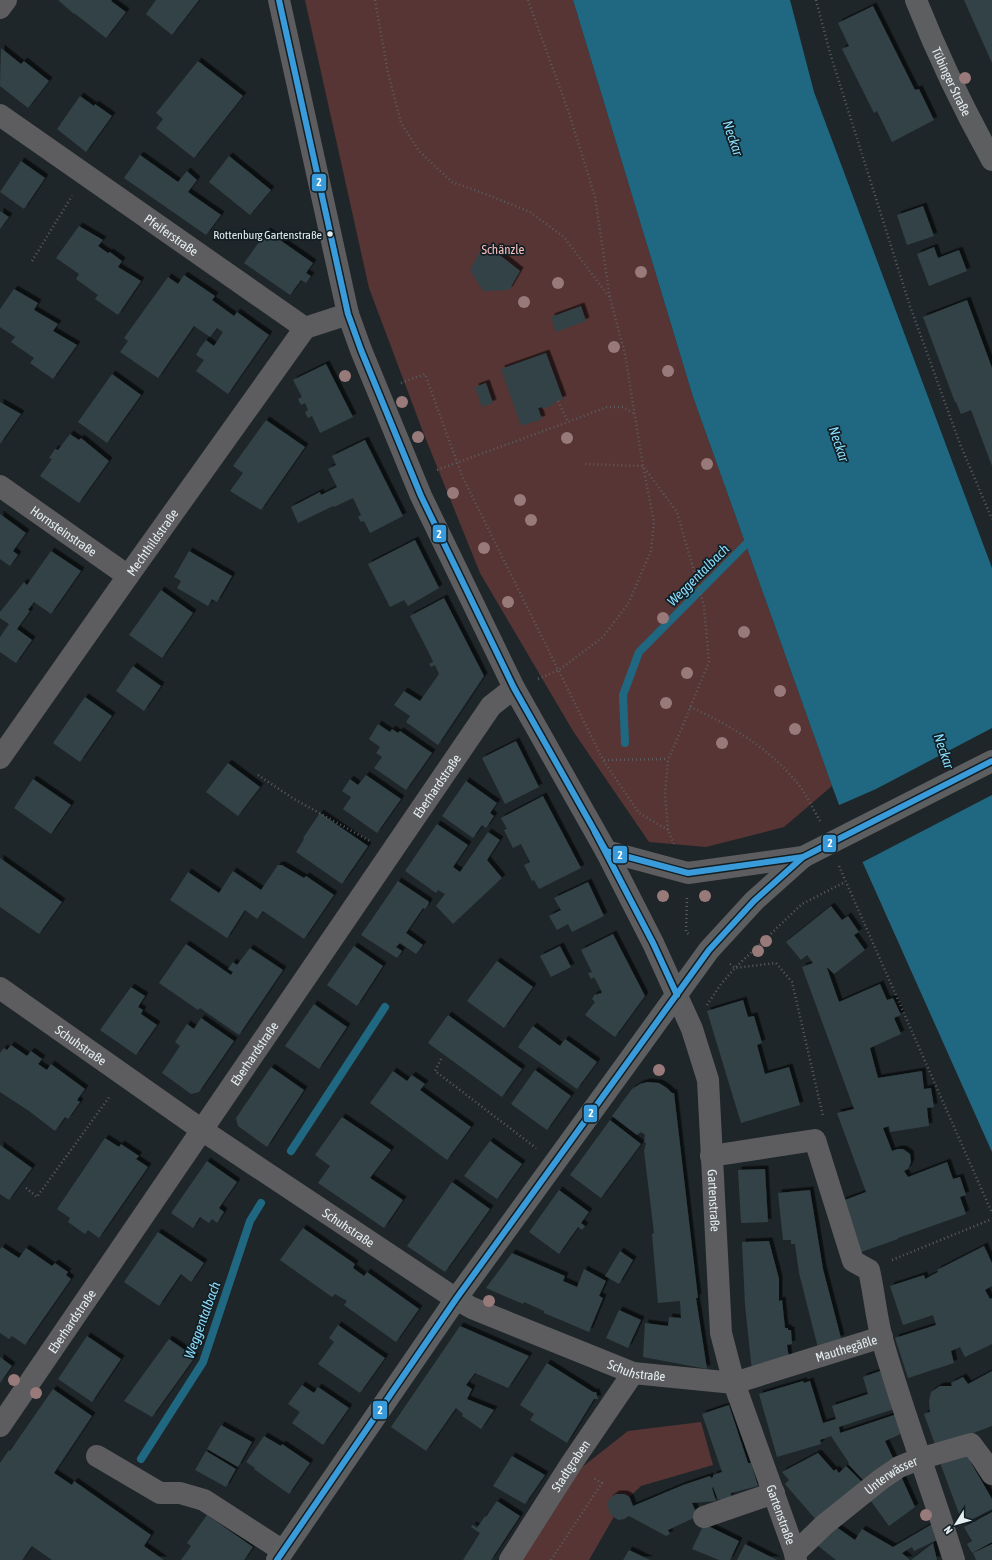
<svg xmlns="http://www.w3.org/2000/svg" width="992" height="1560" font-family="'Asap Condensed',sans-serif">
  <defs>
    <filter id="shadow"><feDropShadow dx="3.5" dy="-3.5" stdDeviation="0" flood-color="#0009"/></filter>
  </defs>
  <rect width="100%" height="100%" fill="#1f2629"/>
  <g fill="#573534">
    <polygon points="305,0 573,0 693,397 832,786 784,827 706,847 649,842 573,731 480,573 423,432 369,288"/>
    <polygon points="701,1422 713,1465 641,1486 620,1506 589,1560 521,1560 572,1475 628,1431"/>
  </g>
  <polygon fill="#206881" points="573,0 790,0 814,92 992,568 992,1152 850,834 832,786 693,397"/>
  <polygon fill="#1f2629" points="992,728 992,795 861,863 848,835 837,806 876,789"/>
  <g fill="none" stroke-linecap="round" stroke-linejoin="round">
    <g stroke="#206881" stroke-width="8">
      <polyline points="625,743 623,695 639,652 753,537"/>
      <polyline points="291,1151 385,1007"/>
      <polyline points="141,1459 203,1362 250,1221 261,1203"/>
    </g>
  </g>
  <g fill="#324247" filter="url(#shadow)">
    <polygon points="58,0 112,0 111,1 126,12 106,38 74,13 74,14"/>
    <polygon points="156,0 199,0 172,35 146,14"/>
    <polygon points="964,0 992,0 992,63"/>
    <polygon points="873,6 915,90 919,89 934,120 892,142 877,111 874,113 842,49 849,46 838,23"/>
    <polygon points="1,48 21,64 24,61 49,81 28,108 0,86"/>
    <polygon points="198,61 243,96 194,158 156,128 163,119 156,113"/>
    <polygon points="80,96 94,106 95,104 112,116 86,152 57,129"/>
    <polygon points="140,155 178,182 187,171 197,180 188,192 221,215 206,235 124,178"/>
    <polygon points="229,156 271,190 250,215 209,182"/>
    <polygon points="21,161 45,178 24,209 0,192"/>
    <polygon points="923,206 934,236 907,245 897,215"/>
    <polygon points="0,211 9,217 0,229"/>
    <polygon points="79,226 103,240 98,246 108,253 110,252 122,261 118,267 141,281 118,315 95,299 98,295 76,279 79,274 56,258"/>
    <polygon points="267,231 313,263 306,273 311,276 306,283 301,280 290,295 244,263"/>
    <polygon points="934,247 938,258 959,250 967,271 929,286 917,254"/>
    <polygon points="480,251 501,256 520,271 509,290 483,291 470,270"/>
    <polygon points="184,275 215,296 212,300 234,316 237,312 269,335 228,394 196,371 204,360 196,355 200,348 206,340 214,346 223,332 217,328 210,337 194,326 158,378 120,352 128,341 124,338 168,277 178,284"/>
    <polygon points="14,289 38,303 34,310 58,324 53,331 77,345 53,379 30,363 34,358 11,342 15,337 0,327 0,309"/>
    <polygon points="967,300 992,368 992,466 971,410 961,414 956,402 955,402 923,317"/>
    <polygon points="581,306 586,321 556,332 551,317"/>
    <polygon points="546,353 563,399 553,403 553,405 543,409 542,407 538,408 542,419 521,426 501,369"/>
    <polygon points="326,364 353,417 320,433 312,416 308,418 305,412 308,410 305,403 301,405 298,399 302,397 293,380"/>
    <polygon points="112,374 141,395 107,443 78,422"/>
    <polygon points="486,383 493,403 482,407 475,387"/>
    <polygon points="0,402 21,414 0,444"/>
    <polygon points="266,420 305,447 261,510 230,491 243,473 233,466"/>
    <polygon points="70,434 79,440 81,438 109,461 79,503 40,476 52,459 49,458 55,449 58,450"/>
    <polygon points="365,440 403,516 370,533 364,521 361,522 358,517 361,515 353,498 334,507 333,506 298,523 291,507 320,492 321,495 337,487 328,469 336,465 332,456"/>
    <polygon points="0,514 26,533 13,551 18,555 10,566 0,559"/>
    <polygon points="415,540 439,588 408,606 404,600 390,607 368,564"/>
    <polygon points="51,551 81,571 51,614 34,602 28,610 30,611 17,629 32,640 16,663 0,652 0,637 9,624 0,618 0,612 24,582 27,585"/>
    <polygon points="189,551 232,576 217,602 212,599 208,606 177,588 181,581 174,577"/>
    <polygon points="161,590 193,613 162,658 129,635"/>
    <polygon points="444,598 484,676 438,745 406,722 410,716 394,705 404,691 420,701 439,674 435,665 431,667 429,664 433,662 431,657 410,616"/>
    <polygon points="133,666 161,686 144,711 116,691"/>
    <polygon points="85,697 112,716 80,762 53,743"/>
    <polygon points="378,724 390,732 392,729 398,733 400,731 432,753 406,790 374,768 382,757 376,753 380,747 369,739"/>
    <polygon points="516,741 539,787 505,804 482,758"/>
    <polygon points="228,763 260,787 238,816 206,792"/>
    <polygon points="366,775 401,799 377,833 343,809 351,797 342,791 350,779 358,785"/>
    <polygon points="33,779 71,805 51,834 14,808"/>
    <polygon points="466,781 497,803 490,813 494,816 486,828 482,825 473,838 442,816"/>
    <polygon points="543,796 581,868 539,889 534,880 532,881 524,865 530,862 521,844 513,848 504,830 507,829 501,818"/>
    <polygon points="320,813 368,846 342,884 296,852 304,839 303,838"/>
    <polygon points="437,824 468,845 453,867 460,872 488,832 500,840 487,860 502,878 453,924 436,906 445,894 438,890 436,893 405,871"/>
    <polygon points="0,858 62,902 39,934 0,907"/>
    <polygon points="278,865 282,865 304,878 306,876 334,895 304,939 263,911 257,919 245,910 227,938 170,900 188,872 219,893 233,871 261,890"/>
    <polygon points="398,881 428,901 429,903 425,909 423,908 406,933 423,945 416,954 400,943 396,947 402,951 397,958 361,935"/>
    <polygon points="588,882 604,916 572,932 568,924 557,930 549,916 561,910 554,898"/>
    <polygon points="831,906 842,920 848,916 859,932 854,935 865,950 834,974 828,968 827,968 839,1002 880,984 887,1000 893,998 901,1015 894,1018 901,1034 870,1048 878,1078 922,1071 924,1089 931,1088 934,1107 927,1108 929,1126 890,1132 889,1126 883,1128 892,1151 898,1149 903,1149 910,1154 911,1162 908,1169 904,1171 908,1177 947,1162 953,1179 960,1177 966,1195 960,1197 966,1214 898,1238 898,1239 861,1252 842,1201 866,1192 837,1113 854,1109 802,967 813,963 807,955 801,960 786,942"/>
    <polygon points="613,934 645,996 615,1037 585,1015 595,1002 592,999 595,994 597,995 599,993 600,994 602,992 594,977 591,979 588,973 592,972 581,950"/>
    <polygon points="186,944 231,975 233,972 228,969 233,962 237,965 250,948 283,970 239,1035 200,1008 198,1010 159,983"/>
    <polygon points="354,946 383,966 357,1006 327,985"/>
    <polygon points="560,946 571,967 551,977 540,956"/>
    <polygon points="497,961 533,987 504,1028 467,1001"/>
    <polygon points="131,987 145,996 138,1007 143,1010 141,1014 157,1025 136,1055 100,1030"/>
    <polygon points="743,1000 748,1017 754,1016 762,1043 757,1045 765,1074 789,1067 800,1105 741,1123 707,1011"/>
    <polygon points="314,1004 347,1027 319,1069 285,1046"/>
    <polygon points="448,1015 522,1069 502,1097 428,1043"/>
    <polygon points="201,1018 234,1041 199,1092 191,1094 162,1073 180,1046 175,1042 187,1024 194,1029"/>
    <polygon points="533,1026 560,1046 565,1039 597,1062 577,1089 518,1047"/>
    <polygon points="11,1045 27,1056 31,1051 42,1059 38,1064 47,1070 51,1064 85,1089 77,1100 80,1102 68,1119 65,1117 55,1131 29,1111 0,1092 0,1053 4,1048 7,1050"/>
    <polygon points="271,1067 304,1090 267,1147 238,1126 236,1118"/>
    <polygon points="535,1070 571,1096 547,1130 511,1104"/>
    <polygon points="393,1071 407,1081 412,1075 425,1084 420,1090 471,1127 447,1160 370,1103"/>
    <polygon points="647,1082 659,1083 667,1088 672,1093 674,1093 698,1298 696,1298 707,1369 643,1357 645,1323 668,1326 669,1317 681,1318 680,1301 658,1303 652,1234 654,1233 644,1151 646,1143 644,1142 645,1135 641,1132 637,1135 612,1116 632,1089 640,1084"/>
    <polygon points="342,1117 391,1150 370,1178 403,1200 384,1228 318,1183 330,1166 315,1155"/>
    <polygon points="610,1120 641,1144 601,1198 570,1175"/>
    <polygon points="105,1138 119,1147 121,1144 139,1156 136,1159 148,1167 99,1238 88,1230 85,1234 68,1222 70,1218 57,1209"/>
    <polygon points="490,1141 522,1164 497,1199 464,1176"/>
    <polygon points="0,1145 32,1168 9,1200 0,1194"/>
    <polygon points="207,1161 237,1182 219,1208 224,1212 217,1223 212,1219 209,1223 200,1217 193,1228 171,1213"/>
    <polygon points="765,1169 768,1222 741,1223 738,1170"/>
    <polygon points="452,1182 490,1209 445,1272 407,1246"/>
    <polygon points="559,1190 589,1212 581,1223 585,1226 582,1230 578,1227 559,1254 529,1232"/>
    <polygon points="810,1190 823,1269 841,1338 818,1348 799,1273 795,1244 791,1244 791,1240 783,1240 778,1193"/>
    <polygon points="303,1228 355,1264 353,1268 364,1276 367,1272 419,1309 396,1342 344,1305 347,1301 335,1294 332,1297 280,1260"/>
    <polygon points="158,1232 204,1263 191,1282 181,1274 159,1306 124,1282"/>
    <polygon points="769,1241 779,1279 779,1301 782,1300 785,1328 788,1328 788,1330 791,1330 792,1344 787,1345 789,1358 752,1371 745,1305 742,1242"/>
    <polygon points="984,1246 992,1263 992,1286 985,1290 990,1299 992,1298 992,1344 965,1357 960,1347 951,1351 954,1363 908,1378 895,1338 936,1325 933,1315 903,1325 890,1286 924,1275 925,1279 938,1272 937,1270"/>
    <polygon points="2,1247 19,1258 26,1248 52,1266 55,1263 68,1272 66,1275 71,1279 25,1345 12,1336 9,1339 0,1333 0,1249"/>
    <polygon points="620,1251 633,1260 619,1284 605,1276"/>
    <polygon points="512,1253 565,1276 563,1281 577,1287 584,1269 606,1281 599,1296 603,1298 589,1332 544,1313 544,1311 524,1302 523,1304 486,1288"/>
    <polygon points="619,1310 641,1320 628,1348 606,1338"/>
    <polygon points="338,1325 385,1358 360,1393 318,1364 334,1342 329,1338"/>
    <polygon points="460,1326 529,1356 508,1388 475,1373 466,1385 472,1389 467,1399 494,1410 481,1429 462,1416 463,1414 456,1408 426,1451 391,1427"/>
    <polygon points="87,1336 121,1359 92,1402 58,1379"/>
    <polygon points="169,1339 195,1357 152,1417 124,1401"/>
    <polygon points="0,1357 12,1366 0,1383"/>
    <polygon points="547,1363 593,1392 596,1392 598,1399 594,1399 567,1443 530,1420 534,1414 520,1405"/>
    <polygon points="880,1371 894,1409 839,1427 840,1433 897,1414 905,1432 885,1441 894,1460 864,1481 848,1464 849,1463 831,1436 820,1440 821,1444 777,1457 759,1394 803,1381 804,1383 810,1381 823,1423 836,1419 832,1406 868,1394 863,1377"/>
    <polygon points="992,1371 992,1426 936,1447 924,1414 930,1412 929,1401 931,1392 940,1386 952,1386 951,1383 963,1377 968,1384"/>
    <polygon points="302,1385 314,1393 318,1387 349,1408 323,1445 292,1423 300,1412 288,1404"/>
    <polygon points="53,1389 92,1416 54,1473 72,1485 74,1481 151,1535 144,1546 164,1560 52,1560 32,1546 22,1560 0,1560 0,1463 9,1450 10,1451"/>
    <polygon points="729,1405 748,1463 751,1463 758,1486 731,1493 731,1497 721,1500 720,1499 718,1500 713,1487 712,1488 716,1501 692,1503 698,1516 668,1530 670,1534 666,1536 629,1516 624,1519 618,1520 610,1514 607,1504 610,1498 616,1494 624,1494 628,1496 630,1498 633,1506 683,1485 710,1476 711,1478 713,1477 713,1475 722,1472 702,1414"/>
    <polygon points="221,1425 252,1442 238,1467 207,1449"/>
    <polygon points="264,1436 281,1446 282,1444 310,1463 289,1494 254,1469 255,1468 246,1462"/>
    <polygon points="206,1451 236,1469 226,1487 195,1470"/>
    <polygon points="818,1453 834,1471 836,1469 839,1473 846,1466 863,1483 817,1521 785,1484 789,1480 782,1472"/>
    <polygon points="966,1454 992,1499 992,1509 959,1526 957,1520 961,1519 939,1460"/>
    <polygon points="512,1456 545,1475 525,1504 493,1486"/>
    <polygon points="900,1474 915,1507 889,1526 868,1497"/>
    <polygon points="497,1501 520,1516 491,1560 463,1560 480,1533 471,1527 473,1525 477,1528 485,1516 486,1517"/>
    <polygon points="992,1512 992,1542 972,1553 967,1544 972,1541 964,1527"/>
    <polygon points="207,1515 253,1547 244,1560 181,1560 191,1546 187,1543"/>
    <polygon points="934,1523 939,1539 914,1551 912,1547 902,1553 910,1560 836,1560 817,1545 832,1524 855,1540 862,1529 893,1547"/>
    <polygon points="704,1524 739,1541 730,1560 719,1560 692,1549"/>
    <polygon points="933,1543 937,1560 911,1560"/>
    <polygon points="745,1544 777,1560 737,1560"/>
    <polygon points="992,1544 992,1560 976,1560 973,1553"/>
    <polygon points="629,1550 650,1560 623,1560"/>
  </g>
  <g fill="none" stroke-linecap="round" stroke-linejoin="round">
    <g stroke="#5b5d5f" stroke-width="2.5" stroke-dasharray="1 3" stroke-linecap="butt">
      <polyline points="375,0 388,73 401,123 419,151 452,182 488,195 530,212 564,237 610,298"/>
      <polyline points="528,0 569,113 595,197 610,298 625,354 643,466 677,512 704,606 709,662 673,749 668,759 665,795 668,830 674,844"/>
      <polyline points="816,0 830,53 910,306 960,444 992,519"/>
      <polyline points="32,261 72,196"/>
      <polyline points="401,383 425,374 462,476 603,760 639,813 668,830"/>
      <polyline points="558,401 568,422 607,407 623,407 633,413"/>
      <polyline points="437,470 568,422"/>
      <polyline points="538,679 559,670 603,637 628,604 651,551 654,522 643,466 583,464"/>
      <path d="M690 707C730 725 771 749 798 784 807 795 813 809 820 821"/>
      <polyline points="604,760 668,759"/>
      <polyline points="258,775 294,799 370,841"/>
      <polyline points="839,866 992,1213"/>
      <polyline points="687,898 686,932 690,935"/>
      <polyline points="730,964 735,968 802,904 845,882"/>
      <polyline points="707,1005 721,984 735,968 776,963 792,982 823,1116"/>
      <polyline points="441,1059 435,1071 536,1148"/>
      <polyline points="26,1188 37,1197 110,1096"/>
      <polyline points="892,1260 992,1219"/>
      <polyline points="551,1560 602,1483 592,1477"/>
    </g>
    <g stroke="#5d5d5f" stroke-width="22">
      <path id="s1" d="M279 0 348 314 361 350 421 496 514 688 606 851 653 943 692 1029 708 1080 721 1333 734 1383 795 1553 796 1560"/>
      <polyline points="0,8 6,0"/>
      <path id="s2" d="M0 115 305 328"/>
      <polyline points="305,328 348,314"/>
      <path id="s3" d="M0 486 128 576"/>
      <path id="s4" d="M0 758 128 576 305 328"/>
      <polyline points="606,851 688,873 803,857"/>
      <path id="s5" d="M0 988 202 1130 456 1299 472 1308 633 1373 734 1383 882 1337"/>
      <path d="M711 1156 815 1140 853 1261 869 1270C874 1292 876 1316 882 1339 903 1413 931 1486 954 1560"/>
      <path id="s6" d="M0 1426 491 706 514 688"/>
      <polyline points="97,1456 160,1493 180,1493 204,1500 283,1551"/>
      <polyline points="704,1517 774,1493"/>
      <path id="s7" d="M795 1553 824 1525 880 1480 899 1467 919 1459 971 1444 983 1460 992 1474"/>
      <path id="s8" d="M510 1560 571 1464 633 1373"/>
    </g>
    <g stroke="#5d5e60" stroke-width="22">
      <path id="s9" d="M916 0C938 56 963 108 992 160"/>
      <polyline points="277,1560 456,1299 709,950 754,901 803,857 992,761"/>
    </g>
    <defs>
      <g id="bus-1">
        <polyline points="279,0 348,314 361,350 421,496 514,688 606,851 688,873 803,857"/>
        <polyline points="595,832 653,943 677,995"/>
        <polyline points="277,1560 456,1299 709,950 754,901 803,857 992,761"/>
      </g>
    </defs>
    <use href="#bus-1" stroke="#111e23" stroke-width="9"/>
    <use href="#bus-1" stroke="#3a9bda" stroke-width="6"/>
  </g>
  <g fill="#977a79">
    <circle cx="965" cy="78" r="6"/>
    <circle cx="641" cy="272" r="6"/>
    <circle cx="558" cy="283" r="6"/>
    <circle cx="524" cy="302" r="6"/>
    <circle cx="614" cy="347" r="6"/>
    <circle cx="668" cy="371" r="6"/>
    <circle cx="345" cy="376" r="6"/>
    <circle cx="402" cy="402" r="6"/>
    <circle cx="418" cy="437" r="6"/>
    <circle cx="567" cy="438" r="6"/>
    <circle cx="707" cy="464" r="6"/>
    <circle cx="453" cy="493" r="6"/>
    <circle cx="520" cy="500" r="6"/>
    <circle cx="531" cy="520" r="6"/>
    <circle cx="484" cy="548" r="6"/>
    <circle cx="508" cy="602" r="6"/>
    <circle cx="663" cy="618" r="6"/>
    <circle cx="744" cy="632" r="6"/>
    <circle cx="687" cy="673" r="6"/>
    <circle cx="780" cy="691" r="6"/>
    <circle cx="666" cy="703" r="6"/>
    <circle cx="795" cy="729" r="6"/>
    <circle cx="722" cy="743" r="6"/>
    <circle cx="663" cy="896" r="6"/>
    <circle cx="705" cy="896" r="6"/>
    <circle cx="766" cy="941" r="6"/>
    <circle cx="758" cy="951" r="6"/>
    <circle cx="659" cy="1070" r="6"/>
    <circle cx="489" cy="1301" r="6"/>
    <circle cx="14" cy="1380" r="6"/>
    <circle cx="36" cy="1393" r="6"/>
    <circle cx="926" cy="1515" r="6"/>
  </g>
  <circle fill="#e4edf0" stroke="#111e23" stroke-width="1.5" cx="330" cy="234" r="3.5"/>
  <g text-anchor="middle" stroke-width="3.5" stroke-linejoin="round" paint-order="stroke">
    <g font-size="12" fill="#e4edf0" stroke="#111e23" text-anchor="end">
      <text x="322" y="239">Rottenburg Gartenstraße</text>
    </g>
    <g font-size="13" fill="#e4edf0" stroke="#111e23">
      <text dy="5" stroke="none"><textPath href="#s9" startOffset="89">Tübinger Straße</textPath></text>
      <text dy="5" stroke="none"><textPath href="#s2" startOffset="209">Pfeiferstraße</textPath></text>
      <text dy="5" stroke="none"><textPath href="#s3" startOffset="78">Hornsteinstraße</textPath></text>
      <text dy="5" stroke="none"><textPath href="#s4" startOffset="264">Mechthildstraße</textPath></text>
      <text dy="5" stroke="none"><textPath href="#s6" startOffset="775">Eberhardstraße</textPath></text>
      <text dy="5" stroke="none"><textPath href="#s5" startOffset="99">Schuhstraße</textPath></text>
      <text dy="5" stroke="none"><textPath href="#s6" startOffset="451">Eberhardstraße</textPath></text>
      <text dy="5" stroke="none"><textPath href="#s1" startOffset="1290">Gartenstraße</textPath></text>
      <text dy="5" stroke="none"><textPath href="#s5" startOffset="423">Schuhstraße</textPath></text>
      <text dy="5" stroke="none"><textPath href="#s6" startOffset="127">Eberhardstraße</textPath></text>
      <text dy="5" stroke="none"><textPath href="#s5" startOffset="963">Mauthegäßle</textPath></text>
      <text dy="5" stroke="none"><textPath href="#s5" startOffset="747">Schuhstraße</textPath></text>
      <text dy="5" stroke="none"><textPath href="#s8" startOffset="112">Stadtgraben</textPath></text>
      <text dy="5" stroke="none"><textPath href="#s7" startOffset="124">Unterwässer</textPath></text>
      <text dy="5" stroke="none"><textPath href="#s1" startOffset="1614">Gartenstraße</textPath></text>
    </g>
    <g font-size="13" fill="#f9bebb" stroke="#111e23">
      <text x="503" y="254">Schänzle</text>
    </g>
    <g font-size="14" font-style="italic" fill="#8bddfe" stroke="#111e23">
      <text transform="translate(733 138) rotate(71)" y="5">Neckar</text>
      <text transform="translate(839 444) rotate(71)" y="5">Neckar</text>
      <text transform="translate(698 575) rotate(-45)" y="5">Weggentalbach</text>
      <text transform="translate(944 751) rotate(71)" y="5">Neckar</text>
      <text transform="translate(202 1320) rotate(-70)" y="5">Weggentalbach</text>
    </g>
  </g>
  <g stroke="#111e23" stroke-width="1.5">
    <rect x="311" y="173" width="16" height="19" rx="4" fill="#3a9bda"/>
    <rect x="432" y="524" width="15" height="19" rx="4" fill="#3a9bda"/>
    <rect x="822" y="834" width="15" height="19" rx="4" fill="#3a9bda"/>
    <rect x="612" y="845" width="16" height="19" rx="4" fill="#3a9bda"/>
    <rect x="583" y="1104" width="15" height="19" rx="4" fill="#3a9bda"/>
    <rect x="372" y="1400" width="16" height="20" rx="4" fill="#3a9bda"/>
  </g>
  <g font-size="11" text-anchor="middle" font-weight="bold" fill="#fff">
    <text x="319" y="186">2</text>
    <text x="439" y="538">2</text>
    <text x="830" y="847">2</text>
    <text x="620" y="859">2</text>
    <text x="591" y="1117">2</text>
    <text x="380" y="1414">2</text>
  </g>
  <g transform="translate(956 1524) rotate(233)" stroke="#111e23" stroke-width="3" paint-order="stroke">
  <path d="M0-3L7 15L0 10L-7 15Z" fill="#e4edf0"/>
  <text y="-6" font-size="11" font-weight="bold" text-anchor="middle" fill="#e4edf0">N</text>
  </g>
</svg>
